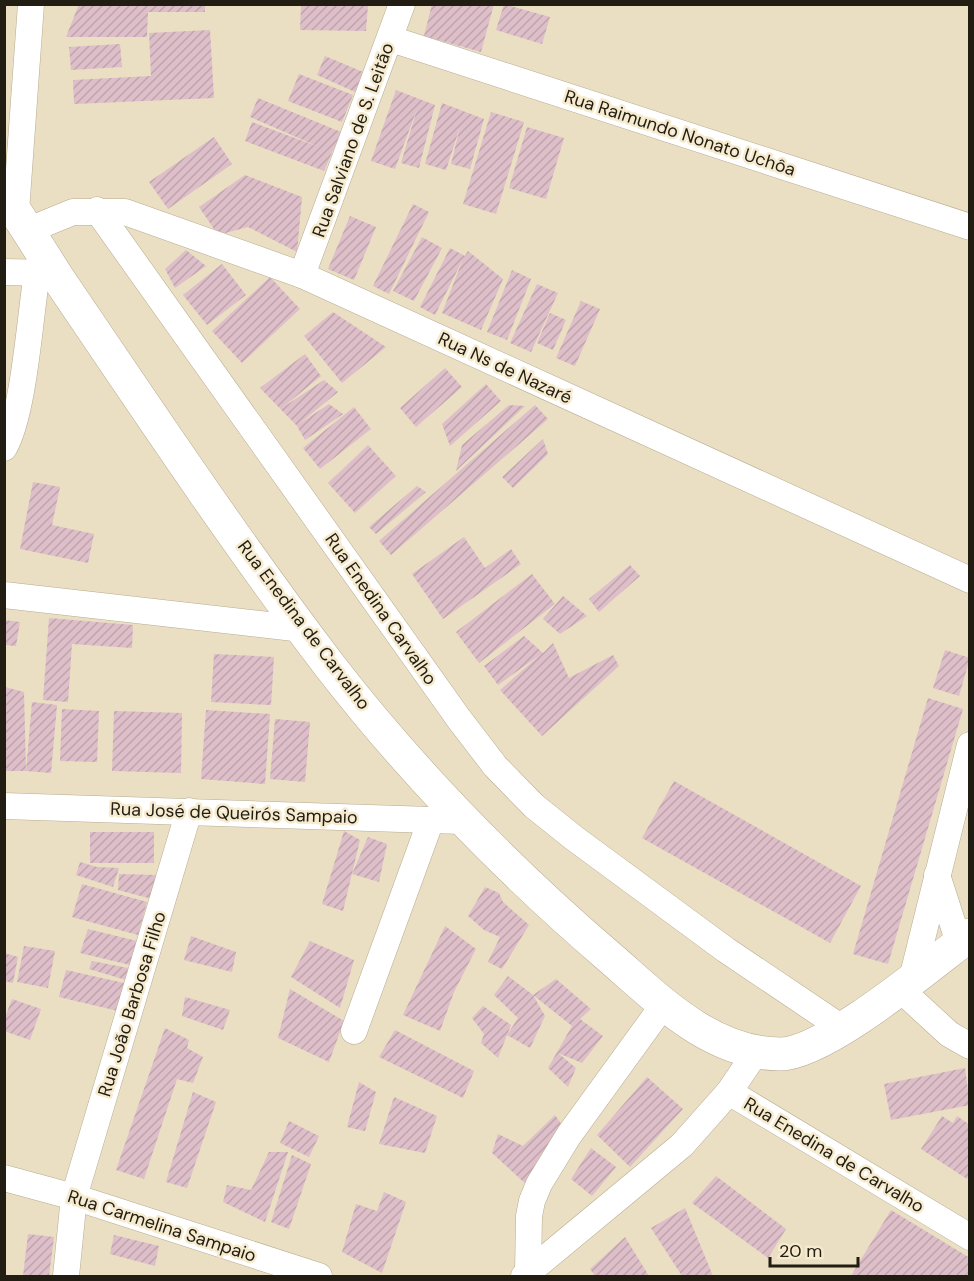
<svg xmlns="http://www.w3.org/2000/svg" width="974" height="1281" font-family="'DM Sans',sans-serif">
  <defs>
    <pattern id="building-hatch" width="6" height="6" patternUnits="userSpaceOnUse" patternTransform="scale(1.5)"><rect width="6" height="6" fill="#debfc9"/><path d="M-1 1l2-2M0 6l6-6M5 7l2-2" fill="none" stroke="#bea4ac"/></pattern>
  </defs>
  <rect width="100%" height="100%" fill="#eadec3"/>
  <g fill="url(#building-hatch)">
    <polygon points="79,4 205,4 205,12 148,12 147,37 66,37"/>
    <polygon points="432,4 494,4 481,52 424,36"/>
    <polygon points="504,4 550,17 542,44 496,30"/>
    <polygon points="301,5 368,5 366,31 300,30"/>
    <polygon points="210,30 214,98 74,104 73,80 151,76 149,33"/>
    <polygon points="120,44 122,67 71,70 69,47"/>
    <polygon points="325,56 363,72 355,92 317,75"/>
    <polygon points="299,74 353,95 342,122 288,101"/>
    <polygon points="396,90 435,105 419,168 401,163 417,109 395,169 371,161"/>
    <polygon points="258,98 341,132 324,171 245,141 252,122 319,147 250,117"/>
    <polygon points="442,103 484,119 470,169 451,164 460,127 446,170 425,164"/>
    <polygon points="491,112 524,122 496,214 463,204"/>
    <polygon points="527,127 564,138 546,199 509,188"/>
    <polygon points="214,137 232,164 168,209 149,182"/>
    <polygon points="245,175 302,197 297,252 248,227 218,235 199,207"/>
    <polygon points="413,204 429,212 389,294 373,286"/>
    <polygon points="350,216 376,227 354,280 328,269"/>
    <polygon points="422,237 442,248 414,301 393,291"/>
    <polygon points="450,248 465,256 468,251 503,279 481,330 442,313 463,259 435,315 420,307"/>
    <polygon points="186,250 206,266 175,288 165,269"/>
    <polygon points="222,264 246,295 207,325 183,295"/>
    <polygon points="512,270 531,279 507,340 487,332"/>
    <polygon points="270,277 300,309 242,363 212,331"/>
    <polygon points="537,284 558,293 531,352 510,343"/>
    <polygon points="581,301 600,309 575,366 556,358"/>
    <polygon points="333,312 386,347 342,383 304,336"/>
    <polygon points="550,313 566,320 553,350 537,343"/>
    <polygon points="305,354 321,376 282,408 324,380 338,392 299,424 329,404 343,414 305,440 297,426 260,388"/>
    <polygon points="445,368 462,387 416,427 400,408"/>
    <polygon points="486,384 501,401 450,446 442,424"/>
    <polygon points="509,405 525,406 456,471 462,445"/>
    <polygon points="535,405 548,419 391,555 379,541"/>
    <polygon points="354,407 371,429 320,469 303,448"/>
    <polygon points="543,439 548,454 513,488 502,477"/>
    <polygon points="368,445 396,476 355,513 328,483"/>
    <polygon points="33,482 60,487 52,525 94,534 88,563 20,549"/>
    <polygon points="417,486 426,492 376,534 369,527"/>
    <polygon points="464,537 485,568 511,549 521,564 443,619 412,574"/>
    <polygon points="630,565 640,576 599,612 589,599"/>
    <polygon points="532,574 555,604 479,663 456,632"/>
    <polygon points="563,596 587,616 560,634 543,619"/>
    <polygon points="49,618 133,625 132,648 72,644 68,702 43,700"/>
    <polygon points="4,620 20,622 16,646 4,645"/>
    <polygon points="524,636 543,653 553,643 569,678 613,655 619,666 542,736 500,690 540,655 498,685 484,666"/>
    <polygon points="945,650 970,658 959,696 933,688"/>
    <polygon points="214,654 274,657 271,705 211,702"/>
    <polygon points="5,687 24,692 26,771 5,771"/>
    <polygon points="928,698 963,709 888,964 853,954"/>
    <polygon points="32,702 57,705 51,773 26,771"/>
    <polygon points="62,709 99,711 97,762 60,761"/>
    <polygon points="206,710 270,714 265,784 201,779"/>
    <polygon points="114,711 182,713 181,773 112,771"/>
    <polygon points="275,719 310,722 305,782 270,779"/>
    <polygon points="674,781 861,886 830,943 642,838"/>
    <polygon points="344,831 360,840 343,911 322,904"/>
    <rect x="90" y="832" width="64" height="31"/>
    <polygon points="368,837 387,844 379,882 352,874"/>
    <polygon points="80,862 97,867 119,868 113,887 76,875"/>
    <polygon points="119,874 157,875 152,899 118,890"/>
    <polygon points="82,884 147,902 138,935 72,917"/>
    <polygon points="485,887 499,893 503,902 529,925 502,969 488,962 500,937 484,930 468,916"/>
    <polygon points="445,926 476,949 454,992 440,1031 403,1015"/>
    <polygon points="88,929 137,941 130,965 80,953"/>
    <polygon points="191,936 236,952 232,972 184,960"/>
    <polygon points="310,941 354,960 340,1008 291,977"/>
    <polygon points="24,946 55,951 48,988 17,982"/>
    <polygon points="4,953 18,957 13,983 4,981"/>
    <polygon points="92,961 128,968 126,980 89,969"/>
    <polygon points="66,970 124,983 118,1011 59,997"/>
    <polygon points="508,976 533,995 545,1016 530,1048 507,1035 498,1058 481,1043 484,1034 472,1018 483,1006 511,1025 507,1035 518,1018 494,995"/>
    <polygon points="556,979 591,1009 580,1019 603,1036 582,1063 558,1053 576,1068 568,1087 548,1068 572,1026 533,995"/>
    <polygon points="290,989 344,1021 329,1062 278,1038"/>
    <polygon points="185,997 230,1010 223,1030 182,1016"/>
    <polygon points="12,999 41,1009 30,1040 4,1031 4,1020"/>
    <polygon points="165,1028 189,1040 187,1048 203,1057 193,1083 177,1079 144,1179 116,1170"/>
    <polygon points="395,1030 474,1071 463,1098 379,1057"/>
    <polygon points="965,1068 970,1105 891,1120 884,1084"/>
    <polygon points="647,1077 683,1109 630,1167 597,1135"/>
    <polygon points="359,1082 376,1092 365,1131 347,1127"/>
    <polygon points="193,1092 216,1102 187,1188 166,1182"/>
    <polygon points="394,1097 437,1116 425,1153 379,1144"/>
    <polygon points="555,1115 569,1135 528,1186 492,1153 498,1134 523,1146"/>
    <polygon points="942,1116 953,1123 957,1116 970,1125 970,1175 967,1179 921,1149"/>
    <polygon points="289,1121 319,1136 309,1157 280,1143"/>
    <polygon points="591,1148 616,1167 592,1196 571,1179"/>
    <polygon points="269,1152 288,1152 265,1222 223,1202 227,1185 251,1190"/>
    <polygon points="292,1155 311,1164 289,1229 271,1222"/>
    <polygon points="716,1176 786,1229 768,1258 692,1203"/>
    <polygon points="384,1192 406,1202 382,1273 342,1252 356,1204 377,1211"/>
    <polygon points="685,1208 713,1276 682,1276 651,1228"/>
    <polygon points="891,1210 970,1258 970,1271 966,1276 851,1276"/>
    <polygon points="28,1234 54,1237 49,1276 23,1276"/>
    <polygon points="114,1235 159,1246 155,1266 110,1254"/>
    <polygon points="625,1237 649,1276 595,1276 590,1269"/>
  </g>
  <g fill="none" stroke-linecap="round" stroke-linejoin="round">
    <defs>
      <g id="minor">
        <polyline points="391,39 970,227"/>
        <polyline points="97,210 459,719 495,766 534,806 574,838 726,950 842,1028"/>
        <polyline points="16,211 31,4"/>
        <polyline points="29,230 73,212 125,212 302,275 970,580"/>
        <polyline points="4,272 52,273"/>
        <polyline points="302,275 402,4"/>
        <path d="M4 448C24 414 30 316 37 273"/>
        <polyline points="4,595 303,629"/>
        <polyline points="4,806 462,821"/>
        <polyline points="937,875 959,943"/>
        <polyline points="912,979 970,745"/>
        <polyline points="899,988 949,1034 970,1046"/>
        <polyline points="354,1031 431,820"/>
        <polyline points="729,1092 970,1237"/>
        <polyline points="4,1178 74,1197 319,1276"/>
        <polyline points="528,1274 529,1216 532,1201 539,1184 569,1135 664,1004"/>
        <polyline points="66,1276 74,1197 189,811"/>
        <polyline points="524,1276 682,1145 729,1092 756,1052"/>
      </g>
      <path id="secondary" d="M4 195C23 222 40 250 58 278 146 408 234 540 329 665 411 771 506 868 607 955 657 998 710 1054 780 1054 825 1054 930 965 970 935"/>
    </defs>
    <use href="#minor" stroke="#b7ac91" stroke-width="27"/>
    <use href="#secondary" stroke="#b7ac91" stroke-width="34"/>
    <use href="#minor" stroke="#fff" stroke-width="26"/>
    <use href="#secondary" stroke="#fff" stroke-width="33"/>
  </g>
  <g text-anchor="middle" stroke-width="5" stroke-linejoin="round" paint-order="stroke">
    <g font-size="18" fill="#211d13" stroke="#f7ebcf">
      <text transform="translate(680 133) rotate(18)" y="6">Rua Raimundo Nonato Uchôa</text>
      <text transform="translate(353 140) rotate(-70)" y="6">Rua Salviano de S. Leitão</text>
      <text transform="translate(505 368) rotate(25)" y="6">Rua Ns de Nazaré</text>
      <text transform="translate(381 609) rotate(55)" y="6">Rua Enedina Carvalho</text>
      <text transform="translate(304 625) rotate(53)" y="6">Rua Enedina de Carvalho</text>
      <text transform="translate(234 813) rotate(2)" y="6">Rua José de Queirós Sampaio</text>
      <text transform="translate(132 1004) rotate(-73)" y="6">Rua João Barbosa Filho</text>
      <text transform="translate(834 1155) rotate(31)" y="6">Rua Enedina de Carvalho</text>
      <text transform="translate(162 1226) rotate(18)" y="6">Rua Carmelina Sampaio</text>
    </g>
  </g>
  <rect width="974" height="1281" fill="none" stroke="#211d13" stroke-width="12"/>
  <path d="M770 1257v9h88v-9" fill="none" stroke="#211d13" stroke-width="3"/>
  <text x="779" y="1257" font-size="18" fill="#211d13" stroke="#f7ebcf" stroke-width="4.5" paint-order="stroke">20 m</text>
</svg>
